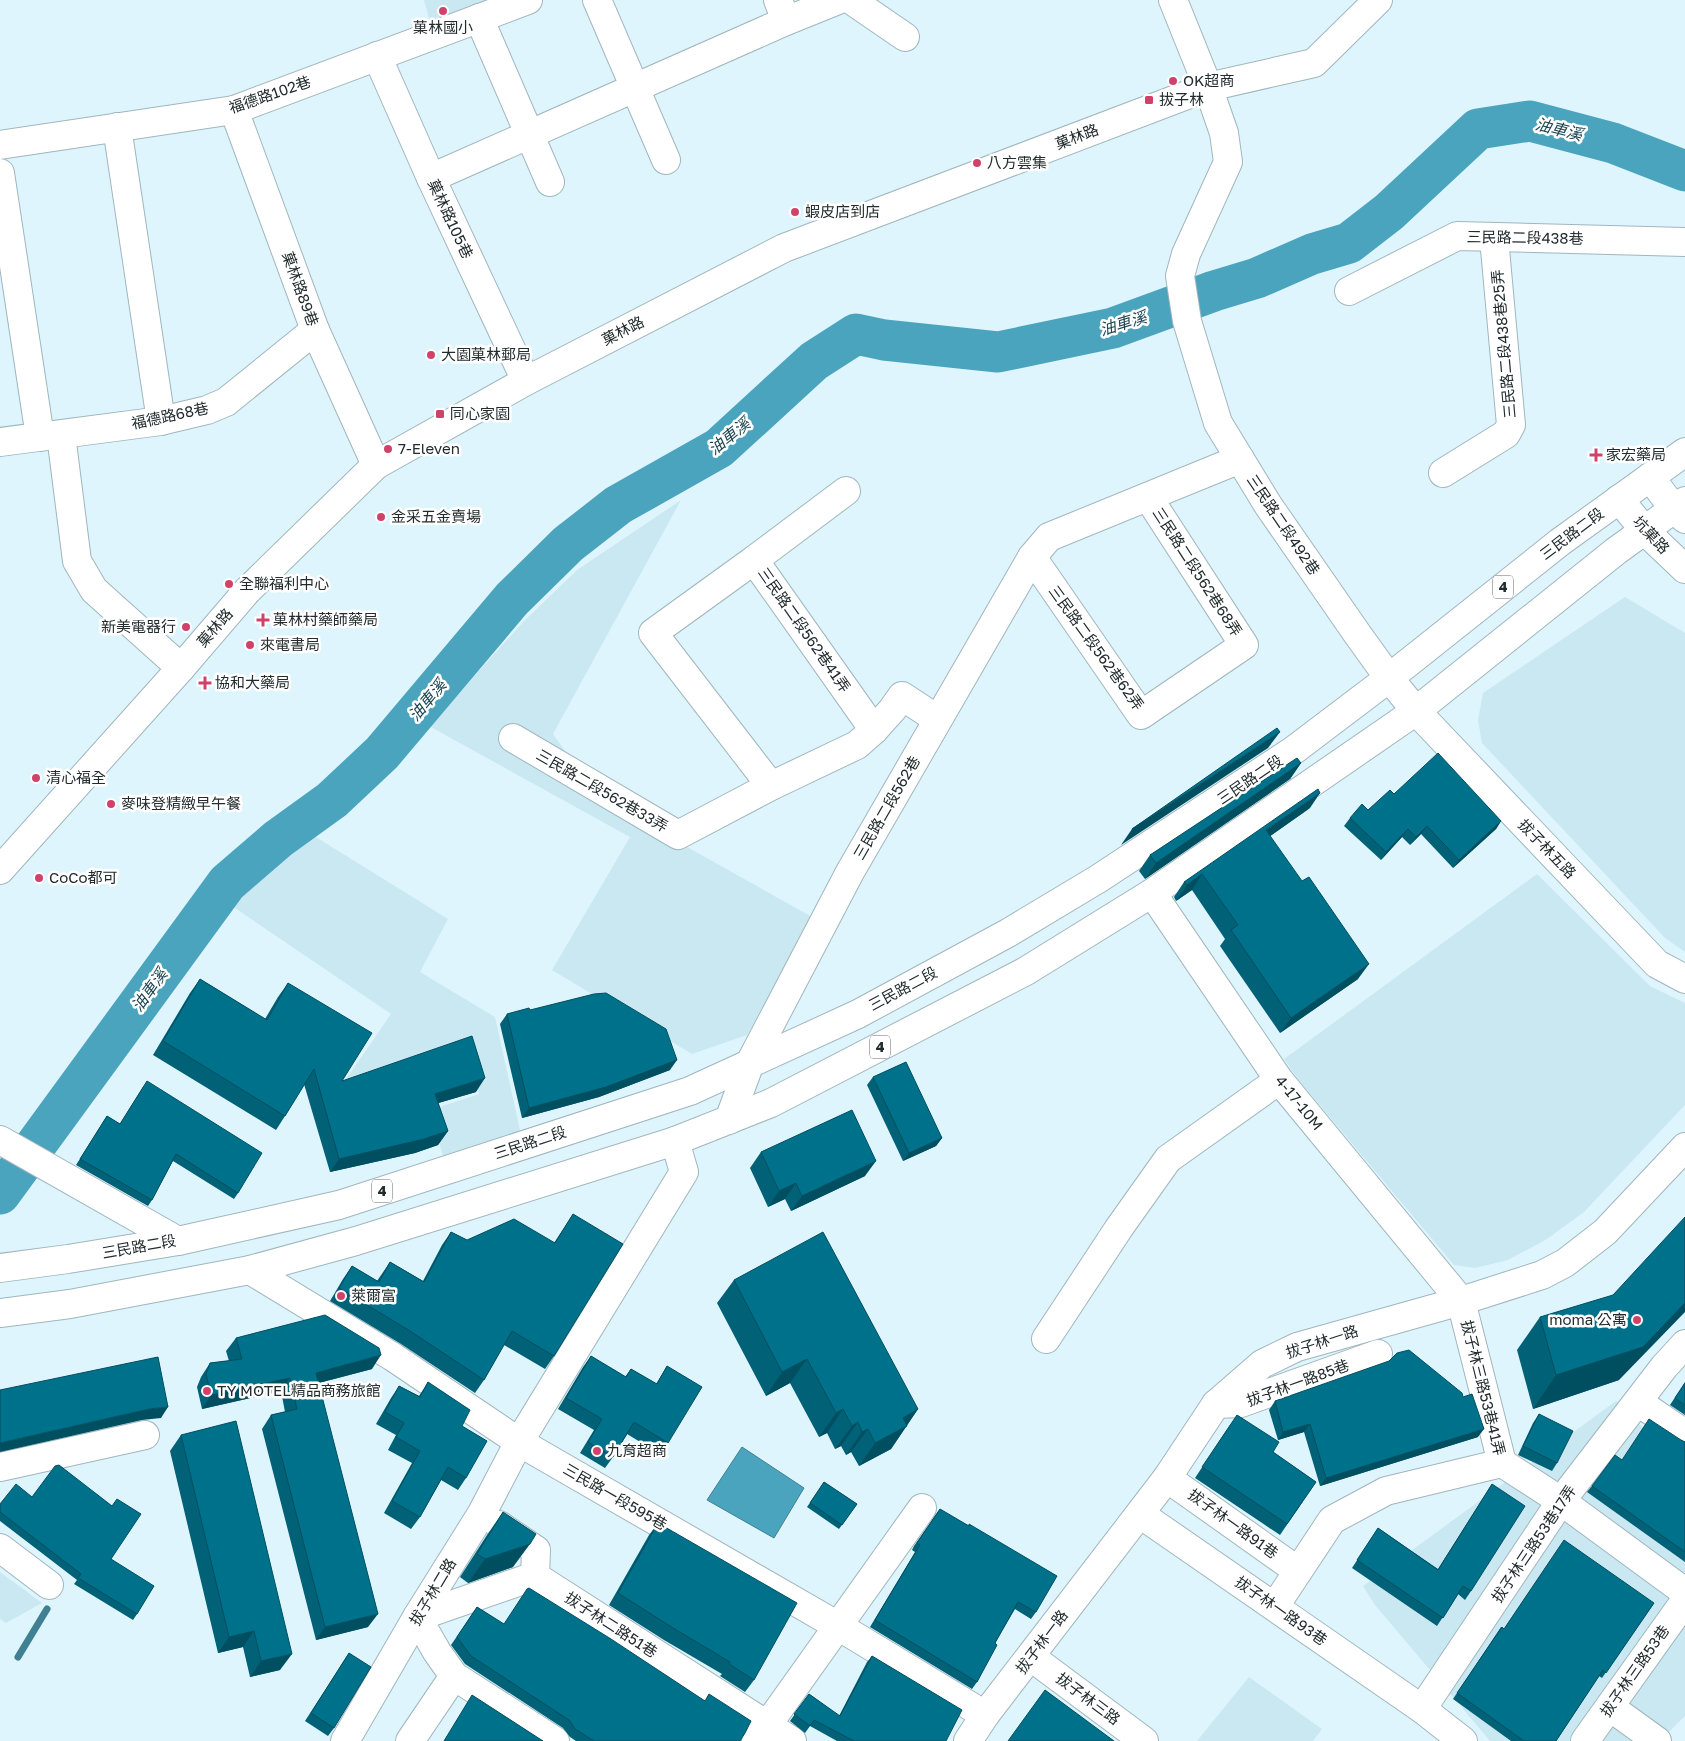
<svg xmlns="http://www.w3.org/2000/svg" width="1685" height="1741" font-family="'Golos Text','Noto Sans TC',sans-serif">
  <rect width="100%" height="100%" fill="#dff5fd"/>
  <g fill="#cae8f2">
    <polygon points="424,0 489,0 430,22"/>
    <polygon points="681,500 553,734 598,797 812,917 747,1035 692,1054 552,970 630,837 429,726 524,621 577,570"/>
    <polygon points="1625,597 1685,633 1685,952 1665,938 1482,743 1478,720 1483,693"/>
    <polygon points="311,834 448,919 420,972 495,1017 520,1130 498,1143 445,1163 430,1110 479,1094 466,1047 342,1085 391,1014 232,906 259,873"/>
    <polygon points="1537,874 1650,986 1685,1003 1685,1105 1584,1212 1547,1239 1508,1260 1475,1268 1454,1265 1297,1078 1284,1059"/>
    <polygon points="1616,1401 1685,1469 1685,1716 1660,1741 1490,1741 1375,1605 1363,1586"/>
    <polygon points="0,1572 42,1603 6,1623 0,1619"/>
    <polygon points="1249,1677 1322,1729 1313,1741 1197,1741"/>
  </g>
  <polygon fill="#4ba4be" stroke="#3f8092" points="742,1447 804,1488 774,1538 707,1500"/>
  <g fill="none" stroke-linecap="round" stroke-linejoin="round">
    <polyline stroke="#3f8092" stroke-width="7" points="18,1657 47,1609"/>
    <polyline stroke="#4ba4be" stroke-width="41" points="0,1194 227,883 278,839 332,800 382,753 512,599 568,544 618,505 719,448 814,361 856,334 884,340 998,352 1113,328 1214,291 1257,278 1312,254 1349,243 1389,212 1478,129 1530,121 1613,143 1685,171"/>
    <defs>
      <g id="minor">
        <polyline points="597,0 666,160"/>
        <polyline points="778,0 786,21 838,0"/>
        <polyline points="851,0 905,37"/>
        <polyline points="1173,0 1208,87 1224,133 1228,162 1186,254 1180,276 1187,321 1218,423 1268,505 1358,635 1389,678 1416,711 1657,964 1685,979"/>
        <polyline points="479,18 550,182"/>
        <polyline points="377,56 431,178 526,381"/>
        <polyline points="234,110 315,330 376,465"/>
        <polyline points="117,127 161,421"/>
        <polyline points="0,145 234,110 528,0"/>
        <polyline points="0,173 40,437"/>
        <polyline points="431,178 786,21"/>
        <polyline points="1349,291 1457,236 1685,242"/>
        <polyline points="61,435 77,561 94,590 181,668"/>
        <polyline points="0,442 161,421 207,410 226,402 315,330"/>
        <polyline points="1443,473 1506,434 1511,425 1494,238"/>
        <polyline points="1650,477 1674,509 1685,519"/>
        <polyline points="1619,499 1645,531 1685,569"/>
        <polyline points="1032,557 1141,715 1244,645 1148,497"/>
        <polyline points="754,560 846,491"/>
        <polyline points="513,738 678,835 771,786 857,745 874,730 892,710 902,696 937,719"/>
        <polyline points="771,786 653,633 754,560 874,730"/>
        <polyline points="0,870 181,668 247,591 376,465 526,381 784,248 1208,87 1314,63 1378,0"/>
        <polyline points="1152,893 1279,1080 1461,1301 1502,1463 1561,1501 1685,1592"/>
        <polyline points="729,1120 750,1063 850,872 1032,557 1049,537 1240,459"/>
        <polyline points="0,1140 178,1241"/>
        <polyline points="250,1270 393,1357 519,1442 838,1626 985,1715"/>
        <polyline points="1046,1339 1119,1228 1168,1159 1279,1080"/>
        <polyline points="1638,1402 1685,1434"/>
        <polyline points="1216,1404 1241,1403 1378,1354"/>
        <polyline points="0,1467 145,1435"/>
        <polyline points="1167,1478 1298,1571"/>
        <polyline points="1140,1514 1422,1709"/>
        <polyline points="499,1525 536,1550 535,1576"/>
        <polyline points="0,1548 49,1585"/>
        <polyline points="1275,1606 1332,1520 1386,1491 1502,1463"/>
        <polyline points="1031,1657 1144,1741"/>
        <polyline points="1610,1707 1657,1741"/>
        <polyline points="345,1741 417,1617 482,1513 519,1442 684,1172 675,1141"/>
        <polyline points="410,1741 454,1676"/>
        <polyline points="555,1741 454,1676 437,1652 417,1617 535,1576 792,1741"/>
        <polyline points="756,1741 922,1508"/>
        <polyline points="968,1741 985,1715 1167,1478 1216,1404 1262,1364 1297,1347 1461,1301 1542,1275 1565,1263 1605,1232 1685,1147"/>
        <polyline points="1463,1741 1422,1709 1561,1501 1664,1367 1685,1344"/>
        <polyline points="1585,1741 1685,1601"/>
      </g>
      <g id="major">
        <polyline points="0,1268 68,1259 178,1241 339,1205 690,1091 858,1014 1008,933 1098,879 1294,750 1389,678 1560,542 1685,452"/>
        <polyline points="0,1313 70,1304 250,1270 356,1241 675,1141 771,1103 1026,971 1152,893 1416,711 1616,551 1685,501"/>
      </g>
    </defs>
    <use href="#minor" stroke="#a0b6bd" stroke-width="30"/>
    <use href="#major" stroke="#a0b6bd" stroke-width="30"/>
    <use href="#minor" stroke="#fff" stroke-width="28"/>
    <use href="#major" stroke="#fff" stroke-width="28"/>
  </g>
  <g fill="#006177">
    <polygon points="1301,763 1290,779 1145,879 1139,871 1150,855"/>
    <polygon points="1394,794 1501,821 1496,829 1453,868 1421,834 1410,845 1402,837 1381,860 1344,826 1350,818 1368,810"/>
    <polygon points="1310,808 1270,836 1358,979 1280,1033 1220,946 1225,939 1192,890 1176,901 1174,897 1184,882"/>
    <polygon points="200,979 265,1019 278,997 288,983 342,1081 476,1092 438,1103 448,1131 438,1145 415,1153 330,1172 304,1084 285,1116 276,1130 153,1055 190,993"/>
    <polygon points="530,1010 670,1070 599,1097 522,1118 500,1024 507,1014"/>
    <polygon points="873,1077 942,1138 936,1146 903,1161 867,1085"/>
    <polygon points="143,1087 238,1193 234,1199 173,1161 152,1200 148,1206 76,1165 107,1116 120,1124"/>
    <polygon points="761,1152 865,1176 791,1211 785,1199 768,1207 750,1168"/>
    <polygon points="573,1214 554,1356 545,1369 504,1345 484,1380 475,1393 401,1344 330,1301 343,1279 352,1266 377,1281 390,1262 423,1281 442,1245 451,1232 467,1240 554,1243"/>
    <polygon points="734,1280 918,1409 891,1449 859,1466 851,1452 846,1455 841,1446 835,1449 827,1433 819,1437 790,1383 766,1396 717,1303"/>
    <polygon points="1540,1317 1619,1380 1533,1409 1517,1350"/>
    <polygon points="236,1338 372,1369 319,1383 368,1627 316,1640 262,1429 271,1415 285,1412 281,1391 202,1409 197,1387 201,1377 210,1363 229,1361 226,1351"/>
    <polygon points="591,1356 625,1377 631,1369 656,1384 667,1366 668,1443 660,1454 627,1434 613,1457 605,1468 580,1453 594,1430 558,1409 583,1367"/>
    <polygon points="428,1382 462,1426 466,1478 458,1490 441,1480 420,1517 411,1529 384,1513 412,1463 388,1450 396,1435 376,1424 391,1398 399,1386 419,1396"/>
    <polygon points="1685,1382 1685,1415 1670,1405"/>
    <polygon points="1275,1401 1478,1437 1320,1486 1304,1432 1278,1440 1269,1410"/>
    <polygon points="1539,1414 1557,1463 1552,1471 1518,1455 1533,1423"/>
    <polygon points="1230,1425 1273,1452 1316,1482 1280,1535 1195,1478"/>
    <polygon points="181,1435 280,1670 250,1677 243,1647 218,1653 170,1451"/>
    <polygon points="1681,1440 1685,1442 1685,1562 1587,1492 1592,1486 1621,1460"/>
    <polygon points="824,1482 857,1504 839,1529 807,1507"/>
    <polygon points="1492,1484 1471,1591 1465,1600 1458,1594 1437,1626 1352,1568 1378,1528 1438,1569"/>
    <polygon points="0,1504 111,1559 137,1614 133,1620 74,1584 77,1580 0,1521"/>
    <polygon points="940,1509 1036,1612 1031,1619 1015,1609 995,1643 977,1682 972,1689 870,1627 915,1552 912,1550 914,1546"/>
    <polygon points="503,1512 513,1567 468,1583 460,1577 487,1535"/>
    <polygon points="658,1523 754,1680 745,1692 720,1676 722,1674 664,1640 609,1605 649,1535"/>
    <polygon points="1654,1603 1602,1678 1599,1676 1556,1741 1511,1741 1453,1699 1501,1627 1504,1629"/>
    <polygon points="477,1607 503,1624 740,1741 576,1741 570,1737 563,1728 465,1664 451,1645"/>
    <polygon points="349,1653 334,1728 328,1736 305,1721"/>
    <polygon points="872,1656 946,1741 837,1741 810,1726 805,1733 790,1721 809,1694 839,1716 867,1662"/>
  </g>
  <g fill="#004f61">
    <polygon points="1280,732 1268,748 1121,845 1132,829"/>
    <polygon points="1301,763 1290,779 1145,879 1156,863"/>
    <polygon points="1320,793 1310,808 1256,846 1266,830"/>
    <polygon points="1501,821 1496,829 1453,868 1459,860"/>
    <polygon points="1427,826 1421,834 1410,845 1416,837"/>
    <polygon points="1408,829 1402,837 1381,860 1386,852"/>
    <polygon points="1202,874 1192,890 1176,901 1187,885"/>
    <polygon points="1369,964 1358,979 1280,1033 1291,1018"/>
    <polygon points="677,1060 670,1070 599,1097 522,1118 529,1108"/>
    <polygon points="485,1078 476,1092 425,1107 435,1094"/>
    <polygon points="448,1131 438,1145 415,1153 330,1172 339,1159"/>
    <polygon points="942,1138 936,1146 903,1161 909,1153"/>
    <polygon points="876,1161 865,1176 791,1211 802,1196"/>
    <polygon points="796,1183 785,1199 768,1207 779,1191"/>
    <polygon points="1685,1303 1685,1312 1619,1380 1533,1409 1556,1375"/>
    <polygon points="381,1355 372,1369 307,1386 316,1373"/>
    <polygon points="807,1359 790,1383 766,1396 782,1372"/>
    <polygon points="290,1378 281,1391 202,1409 211,1395"/>
    <polygon points="168,1407 161,1418 142,1420 0,1452 0,1443 149,1409"/>
    <polygon points="843,1409 827,1433 819,1437 836,1413"/>
    <polygon points="918,1409 891,1449 859,1466 875,1443 903,1418"/>
    <polygon points="858,1422 841,1446 835,1449 852,1426"/>
    <polygon points="1310,1424 1304,1432 1278,1440 1283,1432"/>
    <polygon points="868,1429 851,1452 846,1455 862,1432"/>
    <polygon points="1484,1429 1478,1437 1320,1486 1326,1478"/>
    <polygon points="530,1544 513,1567 468,1583 485,1559"/>
    <polygon points="378,1614 368,1627 316,1640 325,1627"/>
    <polygon points="254,1631 243,1647 218,1653 229,1637"/>
    <polygon points="292,1654 280,1670 250,1677 261,1661"/>
  </g>
  <g fill="#00718a" stroke="#004f61">
    <polygon points="1277,728 1280,732 1132,829"/>
    <polygon points="1438,753 1501,821 1459,860 1427,826 1416,837 1408,829 1386,852 1350,818 1362,804 1368,810 1390,790 1394,794"/>
    <polygon points="1297,758 1301,763 1156,863 1150,855"/>
    <polygon points="1318,789 1320,793 1266,830 1302,881 1309,877 1369,964 1291,1018 1231,930 1238,925 1202,874 1187,885 1184,882"/>
    <polygon points="200,979 267,1020 288,983 372,1033 342,1081 472,1036 485,1078 435,1094 448,1131 424,1139 339,1159 314,1069 285,1116 163,1041"/>
    <polygon points="606,993 666,1029 677,1060 606,1087 529,1108 507,1014 529,1008 530,1010 594,994"/>
    <polygon points="906,1062 942,1138 909,1153 873,1077"/>
    <polygon points="147,1081 262,1153 238,1193 176,1154 152,1200 80,1159 107,1116 120,1124"/>
    <polygon points="852,1110 876,1161 802,1196 796,1183 779,1191 761,1152"/>
    <polygon points="573,1214 623,1244 554,1356 512,1331 484,1380 410,1331 339,1288 352,1266 379,1282 390,1262 424,1282 451,1232 467,1240 514,1219 555,1243"/>
    <polygon points="1685,1217 1685,1303 1643,1347 1556,1375 1540,1317 1613,1295"/>
    <polygon points="823,1232 918,1409 903,1418 907,1426 875,1443 868,1429 862,1432 858,1422 852,1426 843,1409 836,1413 807,1359 782,1372 734,1280"/>
    <polygon points="325,1315 379,1348 381,1355 316,1373 378,1614 325,1627 271,1415 297,1409 290,1378 211,1395 206,1374 210,1363 242,1359 236,1338"/>
    <polygon points="1409,1350 1462,1393 1463,1397 1472,1394 1484,1429 1326,1478 1310,1424 1283,1432 1275,1401 1389,1361 1397,1353"/>
    <polygon points="591,1356 626,1377 631,1369 657,1384 667,1366 702,1387 668,1443 634,1422 613,1457 588,1442 602,1419 566,1398"/>
    <polygon points="158,1357 168,1407 149,1409 0,1443 0,1390"/>
    <polygon points="428,1382 470,1410 462,1426 487,1441 466,1478 448,1467 420,1517 392,1501 420,1451 396,1437 404,1423 385,1412 399,1386 420,1397"/>
    <polygon points="1685,1383 1685,1405 1675,1398"/>
    <polygon points="1539,1414 1573,1431 1557,1463 1523,1446"/>
    <polygon points="1237,1415 1279,1442 1273,1452 1316,1482 1287,1524 1202,1467"/>
    <polygon points="1649,1419 1681,1440 1685,1442 1685,1552 1592,1486 1615,1455 1622,1460"/>
    <polygon points="236,1421 292,1654 261,1661 254,1631 229,1637 181,1435"/>
    <polygon points="59,1465 112,1506 117,1499 141,1514 111,1559 154,1586 137,1614 78,1578 81,1574 0,1512 0,1504 16,1484 32,1497 55,1466"/>
    <polygon points="824,1482 857,1504 842,1525 810,1503"/>
    <polygon points="1492,1484 1525,1506 1471,1591 1463,1586 1443,1618 1357,1560 1378,1528 1438,1570"/>
    <polygon points="940,1509 969,1526 969,1524 1057,1576 1036,1612 1018,1602 995,1643 997,1645 977,1682 875,1620 920,1545 917,1543 919,1540"/>
    <polygon points="503,1512 536,1534 530,1544 485,1559 477,1554"/>
    <polygon points="658,1523 797,1603 754,1680 729,1664 730,1662 673,1628 618,1593"/>
    <polygon points="1564,1540 1654,1603 1606,1673 1603,1670 1556,1741 1524,1741 1457,1693 1502,1627 1504,1629"/>
    <polygon points="529,1588 611,1639 705,1701 709,1694 751,1721 745,1733 740,1741 594,1741 575,1729 569,1720 471,1656 457,1637 477,1607 504,1624 527,1589"/>
    <polygon points="349,1653 371,1667 334,1728 311,1713"/>
    <polygon points="872,1656 962,1710 946,1741 854,1741 814,1720 810,1726 794,1714 809,1694 840,1716"/>
    <polygon points="1045,1690 1114,1741 1008,1741"/>
    <polygon points="472,1695 543,1741 444,1741"/>
  </g>
  <g fill="#d1426b" stroke="#fff" stroke-width="2">
    <circle cx="443" cy="11" r="5"/>
    <circle cx="1173" cy="81" r="5"/>
    <rect x="1144" y="95" width="10" height="10" rx="2.5"/>
    <circle cx="977" cy="163" r="5"/>
    <circle cx="795" cy="212" r="5"/>
    <circle cx="431" cy="355" r="5"/>
    <rect x="435" y="409" width="10" height="10" rx="2.5"/>
    <circle cx="388" cy="449" r="5"/>
    <path d="M1593.5 447.5h5v5h5v5h-5v5h-5v-5h-5v-5h5z"/>
    <circle cx="381" cy="517" r="5"/>
    <circle cx="229" cy="584" r="5"/>
    <path d="M260.5 612.5h5v5h5v5h-5v5h-5v-5h-5v-5h5z"/>
    <circle cx="186" cy="627" r="5"/>
    <circle cx="250" cy="645" r="5"/>
    <path d="M202.5 675.5h5v5h5v5h-5v5h-5v-5h-5v-5h5z"/>
    <circle cx="36" cy="778" r="5"/>
    <circle cx="111" cy="804" r="5"/>
    <circle cx="39" cy="878" r="5"/>
    <circle cx="341" cy="1296" r="5"/>
    <circle cx="1637" cy="1320" r="5"/>
    <circle cx="207" cy="1391" r="5"/>
    <circle cx="597" cy="1451" r="5"/>
  </g>
  <g text-anchor="middle" stroke-width="5" stroke-linejoin="round" paint-order="stroke">
    <g fill="#fff" stroke="#646b6c" stroke-width="1">
      <rect x="1493" y="575.5" width="20" height="23" rx="4"/>
      <rect x="870" y="1035.5" width="20" height="23" rx="4"/>
      <rect x="372" y="1179.5" width="20" height="23" rx="4"/>
    </g>
    <g font-size="14" font-weight="bold" fill="#222b2d">
      <text x="1503" y="592">4</text>
      <text x="880" y="1052">4</text>
      <text x="382" y="1196">4</text>
    </g>
    <g font-size="15" fill="#222b2d" stroke="#fff" text-anchor="start">
      <text x="443" y="33" text-anchor="middle">菓林國小</text>
      <text x="1183" y="86">OK超商</text>
      <text x="1159" y="105">拔子林</text>
      <text x="987" y="168">八方雲集</text>
      <text x="805" y="217">蝦皮店到店</text>
      <text x="441" y="360">大園菓林郵局</text>
      <text x="450" y="419">同心家園</text>
      <text x="398" y="454">7-Eleven</text>
      <text x="1606" y="460">家宏藥局</text>
      <text x="391" y="522">金采五金賣場</text>
      <text x="239" y="589">全聯福利中心</text>
      <text x="273" y="625">菓林村藥師藥局</text>
      <text x="176" y="632" text-anchor="end">新美電器行</text>
      <text x="260" y="650">來電書局</text>
      <text x="215" y="688">協和大藥局</text>
      <text x="46" y="783">清心福全</text>
      <text x="121" y="809">麥味登精緻早午餐</text>
      <text x="49" y="883">CoCo都可</text>
      <text x="351" y="1301">萊爾富</text>
      <text x="1627" y="1325" text-anchor="end">moma 公寓</text>
      <text x="217" y="1396">TY MOTEL精品商務旅館</text>
      <text x="607" y="1456">九育超商</text>
    </g>
    <g font-size="15" fill="#222b2d" stroke="#fff">
      <text transform="translate(270 95) rotate(-19)" y="5">福德路102巷</text>
      <text transform="translate(1077 137) rotate(-21)" y="5">菓林路</text>
      <text transform="translate(450 219) rotate(65)" y="5">菓林路105巷</text>
      <text transform="translate(1525 238) rotate(1)" y="5">三民路二段438巷</text>
      <text transform="translate(300 289) rotate(70)" y="5">菓林路89巷</text>
      <text transform="translate(623 331) rotate(-27)" y="5">菓林路</text>
      <text transform="translate(1504 344) rotate(-95)" y="5">三民路二段438巷25弄</text>
      <text transform="translate(170 416) rotate(-12)" y="5">福德路68巷</text>
      <text transform="translate(1283 525) rotate(56)" y="5">三民路二段492巷</text>
      <text transform="translate(1572 534) rotate(-37)" y="5">三民路二段</text>
      <text transform="translate(1651 535) rotate(47)" y="5">坑菓路</text>
      <text transform="translate(1197 572) rotate(57)" y="5">三民路二段562巷68弄</text>
      <text transform="translate(215 628) rotate(-49)" y="5">菓林路</text>
      <text transform="translate(804 630) rotate(55)" y="5">三民路二段562巷41弄</text>
      <text transform="translate(1096 648) rotate(54)" y="5">三民路二段562巷62弄</text>
      <text transform="translate(1250 780) rotate(-34)" y="5">三民路二段</text>
      <text transform="translate(602 791) rotate(30)" y="5">三民路二段562巷33弄</text>
      <text transform="translate(887 808) rotate(-60)" y="5">三民路二段562巷</text>
      <text transform="translate(1547 849) rotate(46)" y="5">拔子林五路</text>
      <text transform="translate(903 989) rotate(-28)" y="5">三民路二段</text>
      <text transform="translate(1299 1103) rotate(51)" y="5">4-17-10M</text>
      <text transform="translate(530 1143) rotate(-18)" y="5">三民路二段</text>
      <text transform="translate(139 1247) rotate(-10)" y="5">三民路二段</text>
      <text transform="translate(1322 1342) rotate(-18)" y="5">拔子林一路</text>
      <text transform="translate(1298 1383) rotate(-20)" y="5">拔子林一路85巷</text>
      <text transform="translate(1483 1388) rotate(76)" y="5">拔子林三路53巷41弄</text>
      <text transform="translate(615 1497) rotate(30)" y="5">三民路一段595巷</text>
      <text transform="translate(1233 1524) rotate(36)" y="5">拔子林一路91巷</text>
      <text transform="translate(1534 1544) rotate(-56)" y="5">拔子林三路53巷17弄</text>
      <text transform="translate(433 1592) rotate(-59)" y="5">拔子林二路</text>
      <text transform="translate(1281 1611) rotate(35)" y="5">拔子林一路93巷</text>
      <text transform="translate(611 1625) rotate(33)" y="5">拔子林二路51巷</text>
      <text transform="translate(1042 1642) rotate(-53)" y="5">拔子林一路</text>
      <text transform="translate(1635 1671) rotate(-55)" y="5">拔子林三路53巷</text>
      <text transform="translate(1088 1699) rotate(37)" y="5">拔子林三路</text>
    </g>
    <g font-size="16" font-style="italic" fill="#1d4551" stroke="#fff">
      <text transform="translate(1559 129) rotate(14)" y="6">油車溪</text>
      <text transform="translate(1123 323) rotate(-17)" y="6">油車溪</text>
      <text transform="translate(729 436) rotate(-39)" y="6">油車溪</text>
      <text transform="translate(427 700) rotate(-50)" y="6">油車溪</text>
      <text transform="translate(149 990) rotate(-54)" y="6">油車溪</text>
    </g>
  </g>
</svg>
